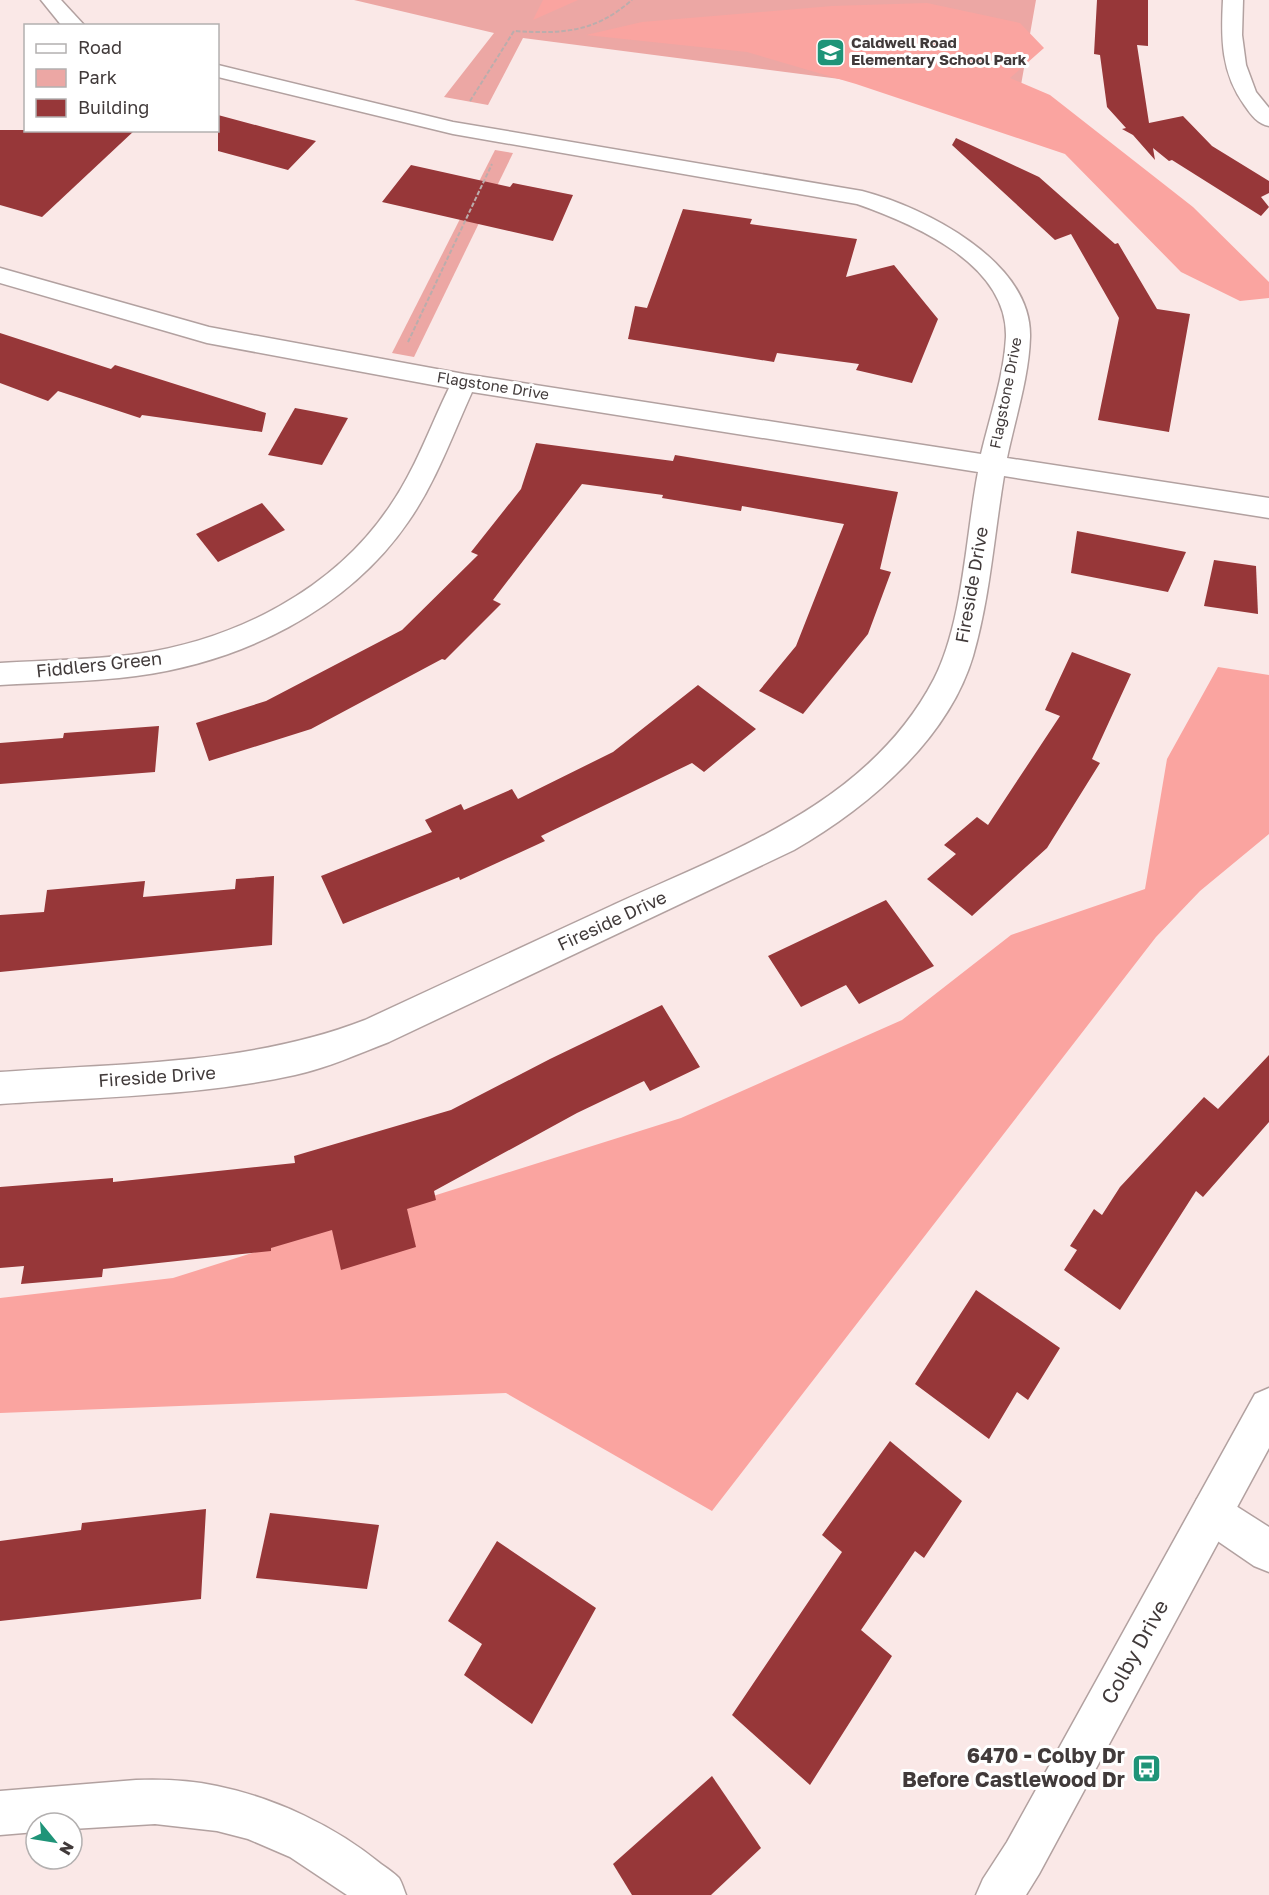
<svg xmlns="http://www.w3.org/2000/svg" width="1269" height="1895" font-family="'Golos Text',sans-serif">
  <rect width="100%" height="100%" fill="#fae8e7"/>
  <g fill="#eca7a4">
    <polygon points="354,0 1036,0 1018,102 523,38 488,105 444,97 494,33"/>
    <polygon points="495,150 513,153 414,357 392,353"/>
  </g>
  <g fill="#faa4a0">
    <polygon points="543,0 578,0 533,20"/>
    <polygon points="927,3 1020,23 1044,48 1010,78 1050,95 1193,207 1269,282 1269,298 1240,301 1181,272 1065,154 856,84 747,52 586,35 642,22 832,6"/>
    <polygon points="1218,667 1269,675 1269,834 1200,891 1156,937 712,1511 506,1393 0,1413 0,1298 173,1278 681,1118 902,1020 1011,935 1145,889 1167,759"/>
  </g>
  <g fill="#973739">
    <polygon points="1097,0 1148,0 1148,46 1137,45 1149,123 1183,116 1212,146 1269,181 1269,193 1261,197 1269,207 1261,216 1172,160 1169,161 1153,148 1155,160 1133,135 1122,129 1126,128 1107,107 1100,55 1094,54"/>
    <polygon points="218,115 263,127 316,141 288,170 218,151"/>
    <polygon points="0,130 135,130 42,217 0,205"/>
    <polygon points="956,138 1039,177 1115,244 1118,243 1157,309 1190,314 1169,432 1098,420 1119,318 1071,234 1055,240 952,145"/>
    <polygon points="411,165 510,187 513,183 573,195 553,241 382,202"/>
    <polygon points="683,209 752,219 750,224 857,239 846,277 894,265 938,319 912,383 856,370 859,364 777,353 774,362 628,339 635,306 647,308"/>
    <polygon points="0,333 111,369 115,365 266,413 262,432 142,415 140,418 58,391 48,401 0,383"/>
    <polygon points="295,408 348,418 322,465 268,455"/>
    <polygon points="536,443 673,461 675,455 898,492 880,569 891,572 868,634 803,714 759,691 796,646 844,524 742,506 741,511 662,498 663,495 582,484 493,600 501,604 445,660 442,659 311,729 209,761 196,723 266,701 402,630 478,555 471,552 521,489"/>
    <polygon points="262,503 285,530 218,562 196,534"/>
    <polygon points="1077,531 1186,552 1168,592 1071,573"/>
    <polygon points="1214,560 1256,566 1258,614 1204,606"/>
    <polygon points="1072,652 1131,674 1092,759 1100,763 1047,848 972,916 927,879 956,854 944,845 977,817 988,825 1060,716 1045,710"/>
    <polygon points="698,685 756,729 704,772 692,763 541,836 545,841 460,880 459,877 343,924 321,876 432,832 425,820 461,804 464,810 512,789 518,799 613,752"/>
    <polygon points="159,726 155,772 0,784 0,743 63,738 64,733"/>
    <polygon points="274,876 272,945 0,972 0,915 44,912 47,890 145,881 143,897 235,889 236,879"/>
    <polygon points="886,900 934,966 859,1004 846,985 801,1007 768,956"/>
    <polygon points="662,1005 700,1067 650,1091 644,1081 577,1113 434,1191 436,1200 407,1209 416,1247 341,1270 332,1230 271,1248 271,1251 103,1269 102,1277 21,1284 24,1266 0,1268 0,1187 113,1178 113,1182 295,1163 294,1156 451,1110 550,1059"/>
    <polygon points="1269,1055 1269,1122 1203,1197 1196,1191 1120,1310 1064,1270 1077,1250 1070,1246 1094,1209 1102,1215 1120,1187 1204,1097 1218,1109"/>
    <polygon points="976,1290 1060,1348 1028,1400 1017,1392 989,1439 915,1384"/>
    <polygon points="890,1441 962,1501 924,1558 915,1551 861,1630 892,1656 810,1785 732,1715 842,1552 822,1535"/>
    <polygon points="206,1509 201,1599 0,1621 0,1541 81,1530 82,1523"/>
    <polygon points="270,1513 379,1525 367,1589 256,1578"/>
    <polygon points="497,1541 596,1608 532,1724 464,1675 482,1644 448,1621"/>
    <polygon points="712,1776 761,1848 711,1895 632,1895 613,1864"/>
  </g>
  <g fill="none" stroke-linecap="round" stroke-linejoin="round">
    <defs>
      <g id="minor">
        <polygon points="41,0 61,0 85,26 62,26"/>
        <path d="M1223 0H1243L1242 35 1246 65 1256 92 1269 108V126C1258 124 1251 115 1245 106 1221 73 1221 39 1223 0Z"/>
        <path d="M218 65 453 122 862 191C924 207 1032 261 1030 337 1029 377 1015 419 1007 458L1269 498V518L1004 476C994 536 990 597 973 656 948 740 867 808 794 850L389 1042C358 1054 327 1068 295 1075 199 1096 98 1097 0 1104V1072C122 1063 249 1065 365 1020 447 982 529 944 611 906 731 851 869 804 934 679 963 623 966 534 978 472L472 392C452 436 436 482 408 522 347 611 241 662 136 676 91 682 45 682 0 685V663C45 660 92 660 137 654 235 640 334 590 390 506 415 470 430 427 449 388L207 343 0 283V268L209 327 464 374 981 454C990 416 1004 376 1006 337 1008 264 914 224 857 204L453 134 218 77Z"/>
        <polygon points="1211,1493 1225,1499 1269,1527 1269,1572 1254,1566 1197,1527 1191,1513 1197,1499"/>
        <path d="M136 1780C163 1779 190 1780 217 1786 275 1798 335 1826 381 1864 387 1868 394 1873 399 1878 402 1883 404 1890 406 1895H347L290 1857 248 1839 217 1831 155 1824 72 1829V1823H36V1832L0 1835V1791Z"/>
      </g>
      <polygon id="tertiary" points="1269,1388 1269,1448 1039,1874 1026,1895 976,1895 983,1879 1007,1842 1255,1394"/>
    </defs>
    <use href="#minor" stroke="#b2a1a0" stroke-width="3"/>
    <use href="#tertiary" stroke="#b2a1a0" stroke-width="3"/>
    <g stroke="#bbadac" stroke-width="2" stroke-dasharray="4.5 2" stroke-linecap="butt">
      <path d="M470 101 514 31C562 34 594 33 632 0"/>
      <polyline points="408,342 492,164"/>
    </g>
    <use href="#minor" fill="#fff" fill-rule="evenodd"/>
    <use href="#tertiary" fill="#fff" fill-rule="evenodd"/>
  </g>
  <defs>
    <symbol id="school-square" viewBox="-11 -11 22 22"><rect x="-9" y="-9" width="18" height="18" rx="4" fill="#1f9478" stroke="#fff"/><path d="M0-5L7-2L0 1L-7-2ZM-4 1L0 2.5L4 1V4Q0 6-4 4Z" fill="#fff"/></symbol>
    <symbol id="bus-square" viewBox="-11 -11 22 22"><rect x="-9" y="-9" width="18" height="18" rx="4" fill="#1f9478" stroke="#fff"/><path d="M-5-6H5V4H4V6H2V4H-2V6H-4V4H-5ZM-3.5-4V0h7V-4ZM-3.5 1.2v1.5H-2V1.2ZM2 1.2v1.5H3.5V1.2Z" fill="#fff"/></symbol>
  </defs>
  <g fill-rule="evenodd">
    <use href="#school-square" x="814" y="36" width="33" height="33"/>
    <use href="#bus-square" x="1130" y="1752" width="33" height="33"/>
  </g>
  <g text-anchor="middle" stroke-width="6" stroke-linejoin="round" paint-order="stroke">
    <g font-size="15" font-weight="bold" fill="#413a3a" stroke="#fff" text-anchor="start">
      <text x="851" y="48">Caldwell Road<tspan x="851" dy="17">Elementary School Park</tspan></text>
    </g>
    <g font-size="15" fill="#413a3a" stroke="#fff">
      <text transform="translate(493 386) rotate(9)" y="5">Flagstone Drive</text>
      <text transform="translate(1006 393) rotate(-79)" y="5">Flagstone Drive</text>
    </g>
    <g font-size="18" fill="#413a3a" stroke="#fff">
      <text transform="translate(972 585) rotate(-80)" y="6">Fireside Drive</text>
      <text transform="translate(99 665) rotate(-6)" y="6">Fiddlers Green</text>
      <text transform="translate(612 921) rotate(-25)" y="6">Fireside Drive</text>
      <text transform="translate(157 1077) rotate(-4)" y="6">Fireside Drive</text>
    </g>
    <g font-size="21" fill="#413a3a" stroke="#fff">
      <text transform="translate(1135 1652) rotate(-61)" y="7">Colby Drive</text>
    </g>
    <g font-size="21" font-weight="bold" fill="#413a3a" stroke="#fff" text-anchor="end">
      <text x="1125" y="1763">6470 - Colby Dr<tspan x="1125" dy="24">Before Castlewood Dr</tspan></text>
    </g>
  </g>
  <rect x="24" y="24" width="195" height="108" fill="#ffffff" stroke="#b3b0b0" stroke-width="1.5"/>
  <rect x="36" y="44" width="30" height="9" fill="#ffffff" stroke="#b3b0b0" stroke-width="1.5"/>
  <text x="78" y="54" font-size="18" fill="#413a3a">Road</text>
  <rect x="36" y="69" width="30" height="18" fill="#eca7a4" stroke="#b3b0b0" stroke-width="1.5"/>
  <text x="78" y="84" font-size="18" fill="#413a3a">Park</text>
  <rect x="36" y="99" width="30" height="18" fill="#973739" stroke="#b3b0b0" stroke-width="1.5"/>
  <text x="78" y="114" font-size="18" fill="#413a3a">Building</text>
  <g transform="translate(54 1841) rotate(120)"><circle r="28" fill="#ffffff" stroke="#b3b0b0" stroke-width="1.5"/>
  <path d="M0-4.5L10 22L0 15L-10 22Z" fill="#1f9478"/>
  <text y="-9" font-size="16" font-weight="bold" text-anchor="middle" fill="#413a3a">N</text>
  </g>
</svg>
